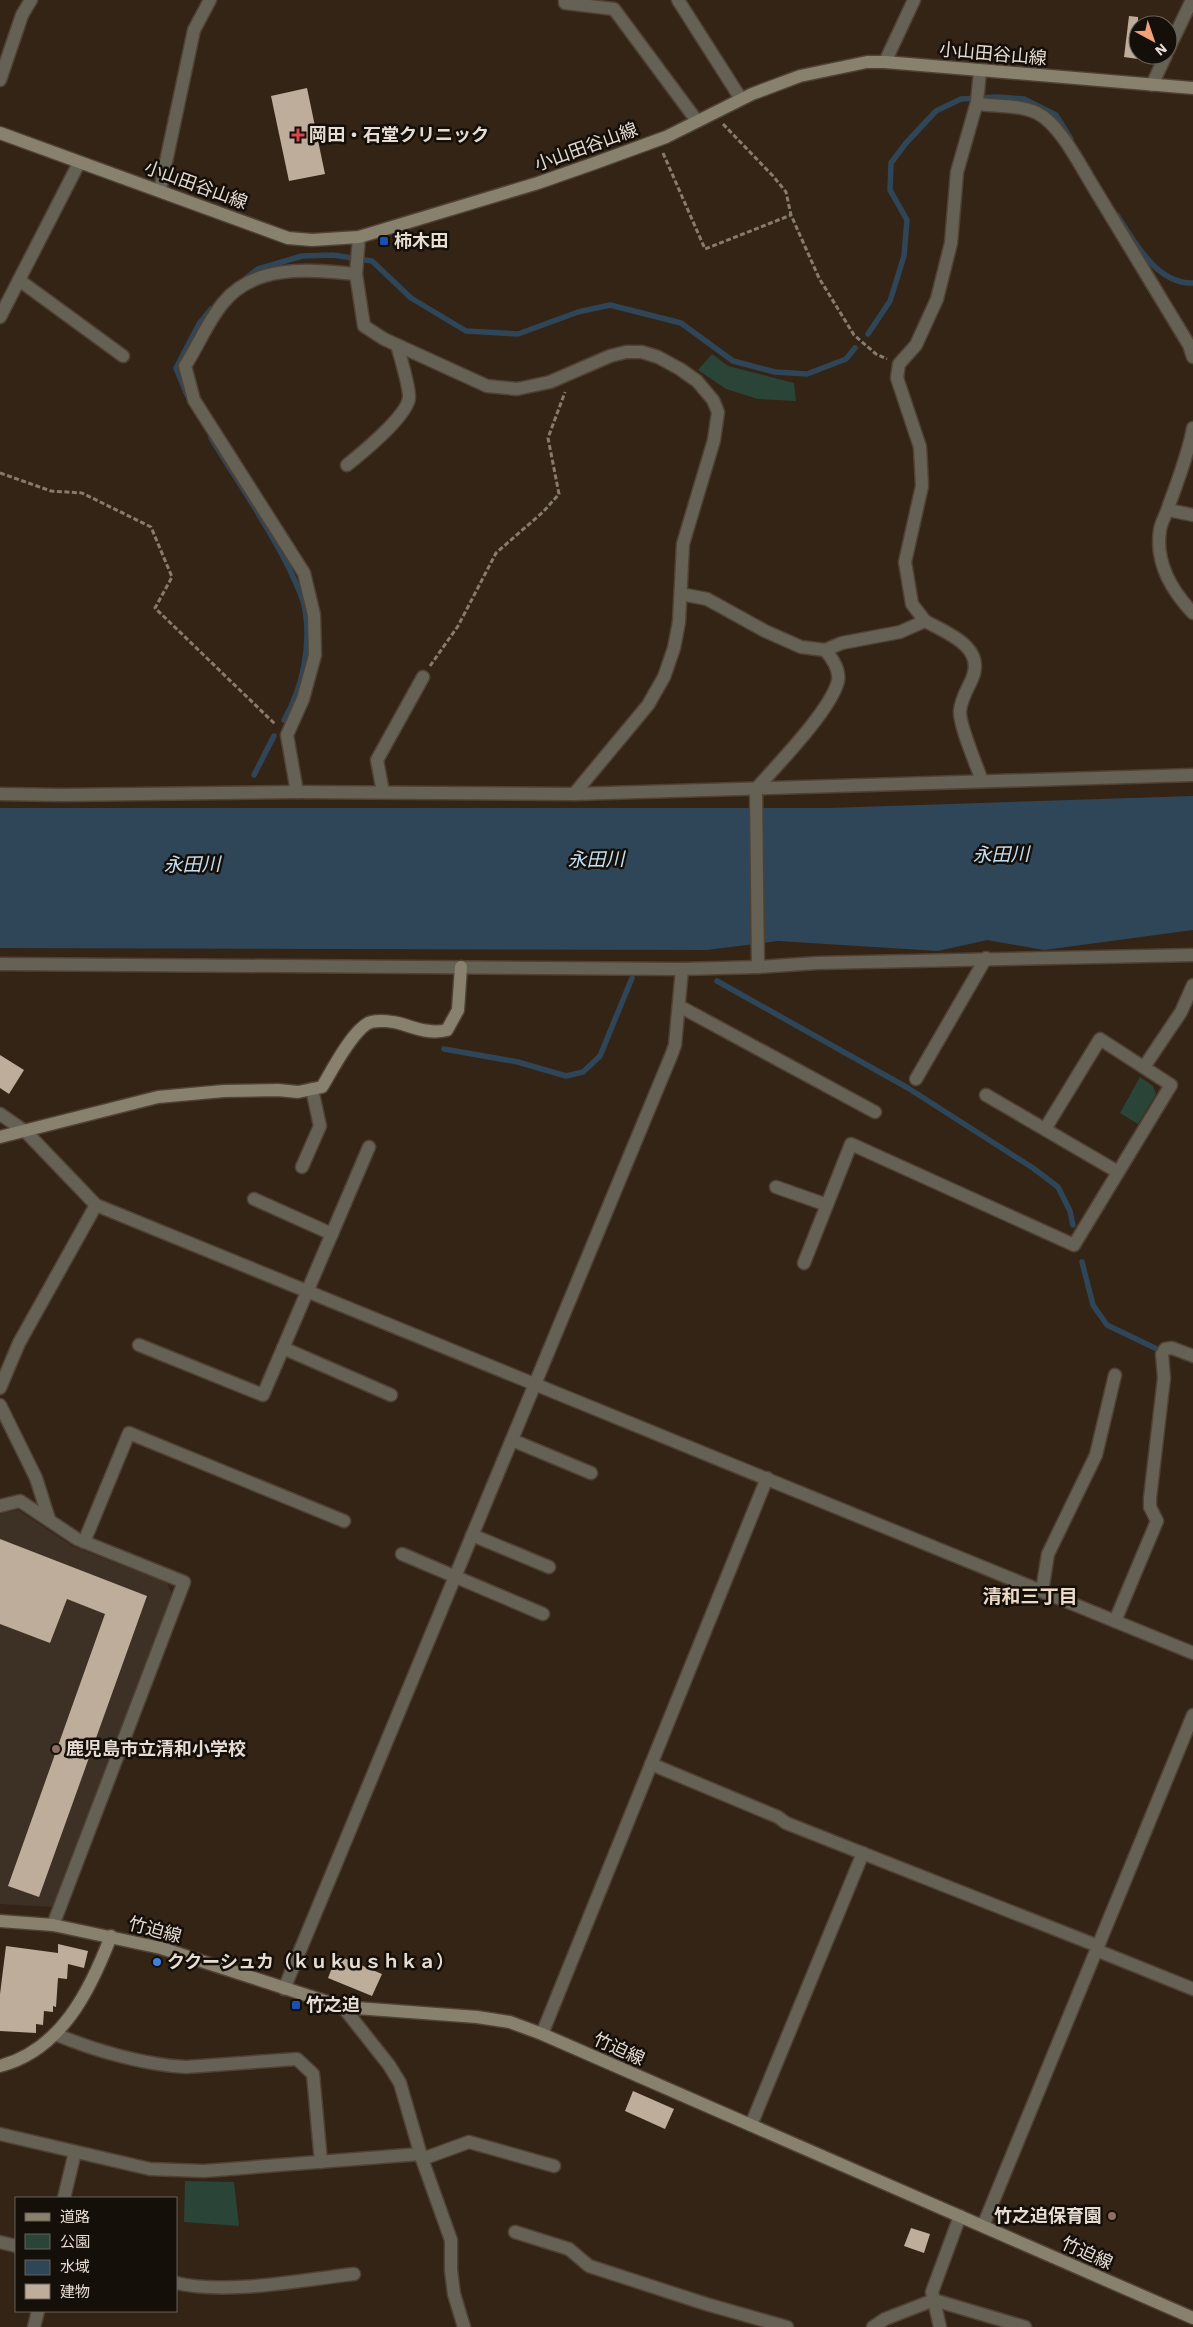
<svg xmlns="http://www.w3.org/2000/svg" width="1193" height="2327" font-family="'Work Sans','Noto Sans JP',sans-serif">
  <rect width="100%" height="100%" fill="#332416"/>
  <polygon fill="#3d3024" points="18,1510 72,1546 167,1583 172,1594 52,1907 0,1904 0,1514"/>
  <g fill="#2b4438">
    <polygon points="712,354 728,366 794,383 796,401 758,399 726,389 698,370"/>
    <polygon points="1140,1077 1153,1086 1156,1094 1138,1124 1120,1113"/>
    <polygon points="185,2181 234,2182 239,2226 184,2222"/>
  </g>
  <polygon fill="#2f4659" points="1193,796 1193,930 1044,950 987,940 938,951 778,941 707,950 0,948 0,808 829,808"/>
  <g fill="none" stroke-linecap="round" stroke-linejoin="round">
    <g stroke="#2f4659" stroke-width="5.5">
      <path d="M1117 215C1135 242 1156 284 1193 283"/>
      <polyline points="246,278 258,269 302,256 333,255 372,261 411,298 466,331 518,334 578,312 610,305 681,323 733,361 775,372 807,374 846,359 855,348"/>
      <polyline points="868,334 890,301 904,256 907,220 890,190 891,163 906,143 936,111 961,99 997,97 1024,99 1056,115 1071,139"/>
      <polyline points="187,395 176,368 199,324 211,309"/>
      <path d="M211 438C237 481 266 522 288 566 294 579 302 594 305 609 311 646 303 687 284 720"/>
      <polyline points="254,775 274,736"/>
      <polyline points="717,981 908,1088 1033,1168 1058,1187 1070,1211 1073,1225"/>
      <polyline points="444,1049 518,1062 566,1076 583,1072 600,1056 632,978"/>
      <polyline points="1082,1262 1093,1305 1107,1325 1157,1349"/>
    </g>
  </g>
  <g fill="#bead9b">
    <polygon points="1129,16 1138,17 1138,59 1124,57"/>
    <polygon points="307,88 325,174 289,181 271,96"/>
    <polygon points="0,1055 24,1070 9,1094 0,1088"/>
    <polygon points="0,1539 147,1596 39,1897 8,1886 105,1614 67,1599 50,1643 0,1624"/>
    <polygon points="58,1944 88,1951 84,1968 68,1964 67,1979 58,1978 56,2007 53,2006 53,2012 44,2011 43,2025 36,2024 36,2033 0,2031 0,1994 6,1946 58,1953"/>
    <polygon points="337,1955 382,1974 372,1996 328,1978"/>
    <polygon points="633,2091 674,2109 665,2129 625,2111"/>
    <polygon points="911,2228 930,2234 924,2253 904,2246"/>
  </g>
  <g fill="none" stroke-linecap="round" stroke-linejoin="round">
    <defs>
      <g id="street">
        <polyline points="565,0 565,3 614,9 697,121"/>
        <polyline points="678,0 741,99"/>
        <polyline points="1168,50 1192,0"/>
        <polyline points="885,62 914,0"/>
        <polyline points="0,80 22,15 31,0"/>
        <polyline points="1152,85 1166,55"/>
        <path d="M977 104C995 106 1020 105 1037 113 1060 124 1081 167 1094 188 1126 240 1157 293 1189 345L1193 357"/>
        <polyline points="160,190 194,30 210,0"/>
        <polyline points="359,237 356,274 364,326 384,339 487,386 517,389 550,382 610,356 626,352 642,352 658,357 680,369 697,381 713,400 718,412 714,440 683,544 679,622 674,648 664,677 648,705 574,794"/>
        <polyline points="19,280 123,356"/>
        <polyline points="0,317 79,163"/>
        <path d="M1193 428C1188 455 1178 480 1169 505 1167 513 1161 522 1160 530 1155 562 1172 591 1193 613"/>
        <path d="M347 465C362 453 407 416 409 398 410 388 400 356 397 345"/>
        <polyline points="1168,510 1193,515"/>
        <path d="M681 594 707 599 765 631 801 647 825 650 842 643 900 632 925 621C947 633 986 647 972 679 967 690 961 699 960 711 959 725 977 766 982 781"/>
        <polyline points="925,621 912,604 905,562 922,486 920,447 897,378 899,364 916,345 937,299 951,243 957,172 977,102 980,71"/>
        <path d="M297 792 287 735 303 699 315 655 314 615 304 573 194 400 185 366C198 346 208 321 223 303 255 263 311 270 356 274"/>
        <polyline points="383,792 377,760 423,677"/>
        <polyline points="0,794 62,795 297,792 574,794 1193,775"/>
        <polyline points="0,964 682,969 758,967 817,963 1193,955"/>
        <path d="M758 967 756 789C777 765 831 710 838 681 840 670 832 658 825 650"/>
        <polyline points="679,1006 875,1112"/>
        <polyline points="1144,1067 1181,1012 1193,985"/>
        <polyline points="916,1079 986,958"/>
        <polyline points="986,1095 1118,1172"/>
        <polyline points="0,1114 26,1132 96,1205 1193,1653"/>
        <polyline points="302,1167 320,1126 312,1089"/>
        <polyline points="776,1187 827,1205"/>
        <polyline points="254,1199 332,1234"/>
        <polyline points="804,1263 851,1144 1074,1245 1171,1085 1100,1039 1045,1129"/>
        <polyline points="139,1345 263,1395 369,1147"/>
        <polyline points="283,1348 391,1395"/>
        <polyline points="0,1388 19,1343 96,1205"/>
        <polyline points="0,1405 36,1478 49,1519"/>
        <polyline points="512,1440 591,1473"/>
        <polyline points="0,1506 20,1501 77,1539 184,1582 53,1925"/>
        <polyline points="472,1535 549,1567"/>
        <polyline points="84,1542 129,1433 344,1521"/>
        <polyline points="402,1554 543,1614"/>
        <polyline points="1042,1591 1048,1554 1096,1455 1115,1375"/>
        <polyline points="1115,1621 1157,1521 1150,1507 1150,1498 1164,1378 1162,1354 1165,1349 1172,1348 1193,1356"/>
        <polyline points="651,1764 778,1817 786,1823 1098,1946"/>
        <polyline points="1096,1950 1193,1989"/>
        <polyline points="284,1989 671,1056 675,1045 682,969"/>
        <polyline points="343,2007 389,2065 400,2083 422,2159 451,2240 451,2270 454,2294 464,2327"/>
        <path d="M55 2034C93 2050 144 2065 186 2067L297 2059 313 2074 321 2162"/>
        <polyline points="542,2034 767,1478"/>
        <polyline points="751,2125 863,1853"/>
        <polyline points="0,2134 150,2169 204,2171 420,2154"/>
        <polyline points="422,2159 469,2142 554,2166"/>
        <polyline points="64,2198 75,2152"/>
        <polyline points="983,2226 1193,1715"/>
        <polyline points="515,2232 569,2249 589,2266 706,2304 787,2327"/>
        <polyline points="0,2242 16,2246"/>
        <path d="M176 2283C229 2295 300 2280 354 2274"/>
        <polyline points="34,2327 38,2311"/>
        <polyline points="873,2327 885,2319 934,2300 1025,2327"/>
        <polyline points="940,2327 932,2292 960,2216"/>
      </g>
      <g id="secondary">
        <polyline points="0,133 288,238 312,240 359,237 538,183 595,163 666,137 752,94 800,76 867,62 885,62 1193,88"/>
        <path d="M0 1137 158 1097 224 1091 278 1090 298 1092 322 1087C331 1072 354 1027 371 1022 379 1020 393 1021 402 1024 417 1029 431 1034 447 1030L458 1010 461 967"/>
        <polyline points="0,1921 53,1925 161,1948 343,2007 477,2017 510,2022 542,2034 1193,2318"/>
        <path d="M0 2066C61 2050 90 1991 111 1936"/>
      </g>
    </defs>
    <use href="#street" stroke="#504134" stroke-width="15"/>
    <use href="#secondary" stroke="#504134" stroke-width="15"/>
    <g stroke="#877b6f" stroke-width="3" stroke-dasharray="5 2.5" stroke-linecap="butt">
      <polyline points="723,124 773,176 786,192 791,215 819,278 854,335 876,354 887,359"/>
      <polyline points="663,153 705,249 791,215"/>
      <polyline points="0,473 51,491 82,493 151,527 172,577 155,608 275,724"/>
      <polyline points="430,666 458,626 496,553 543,512 559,494 548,438 565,392"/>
    </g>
    <use href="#street" stroke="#656155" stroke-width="12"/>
    <use href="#secondary" stroke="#87816e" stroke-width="12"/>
  </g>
  <path fill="#e0444e" stroke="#150f09" stroke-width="2" d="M295.5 127.5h5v5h5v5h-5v5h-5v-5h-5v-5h5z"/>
  <g fill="#1a4fb4" stroke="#150f09" stroke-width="2">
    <rect x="379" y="236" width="10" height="10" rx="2.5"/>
    <rect x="291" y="2000" width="10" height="10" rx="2.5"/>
  </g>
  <g fill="#8d6e63" stroke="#150f09" stroke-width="2">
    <circle cx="56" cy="1749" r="5"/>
    <circle cx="1112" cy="2216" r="5"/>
  </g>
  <circle fill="#3f7fe0" stroke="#150f09" stroke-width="2" cx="157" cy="1962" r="5"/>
  <g text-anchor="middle" stroke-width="5" stroke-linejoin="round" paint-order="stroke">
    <g font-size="18" fill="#e6dcd3" stroke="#150f09">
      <text transform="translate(993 54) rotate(5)" y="6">小山田谷山線</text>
      <text transform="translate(586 147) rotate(-20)" y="6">小山田谷山線</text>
      <text transform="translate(196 185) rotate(20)" y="6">小山田谷山線</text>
      <text transform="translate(155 1930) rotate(15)" y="6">竹迫線</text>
      <text transform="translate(619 2049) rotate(24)" y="6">竹迫線</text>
      <text transform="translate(1087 2253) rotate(24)" y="6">竹迫線</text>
    </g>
    <g font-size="18" font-weight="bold" fill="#e6dcd3" stroke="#150f09" text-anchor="start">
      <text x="309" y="141">岡田・石堂クリニック</text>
      <text x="394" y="247">柿木田</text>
      <text x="66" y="1755">鹿児島市立清和小学校</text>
      <text x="167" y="1968">ククーシュカ（ｋｕｋｕｓｈｋａ）</text>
      <text x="306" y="2011">竹之迫</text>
      <text x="1102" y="2222" text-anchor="end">竹之迫保育園</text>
    </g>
    <g font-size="19" font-style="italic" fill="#c3e0f7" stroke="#150f09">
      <text transform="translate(1001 854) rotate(-1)" y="7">永田川</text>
      <text transform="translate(596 859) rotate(-1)" y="7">永田川</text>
      <text transform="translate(192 864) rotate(-1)" y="7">永田川</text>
    </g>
    <g font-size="19" font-weight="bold" fill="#ecd9c7" stroke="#150f09">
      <text x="1030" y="1603">清和三丁目</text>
    </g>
  </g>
  <rect x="15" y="2197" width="162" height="115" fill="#150f09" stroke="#69615a"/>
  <rect x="25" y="2213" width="25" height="8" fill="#87816e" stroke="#69615a"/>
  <text x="60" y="2222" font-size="15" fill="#e6dcd3">道路</text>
  <rect x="25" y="2234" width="25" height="15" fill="#2b4438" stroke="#69615a"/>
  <text x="60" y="2247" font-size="15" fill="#e6dcd3">公園</text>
  <rect x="25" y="2260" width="25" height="15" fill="#2f4659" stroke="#69615a"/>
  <text x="60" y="2272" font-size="15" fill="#e6dcd3">水域</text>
  <rect x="25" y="2284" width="25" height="15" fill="#bead9b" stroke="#69615a"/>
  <text x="60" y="2297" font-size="15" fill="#e6dcd3">建物</text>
  <g transform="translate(1153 40) rotate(140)"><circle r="24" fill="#150f09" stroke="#69615a"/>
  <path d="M0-4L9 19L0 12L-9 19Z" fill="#f1a27b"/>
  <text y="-8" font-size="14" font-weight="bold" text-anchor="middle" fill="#e6dcd3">N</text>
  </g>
</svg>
